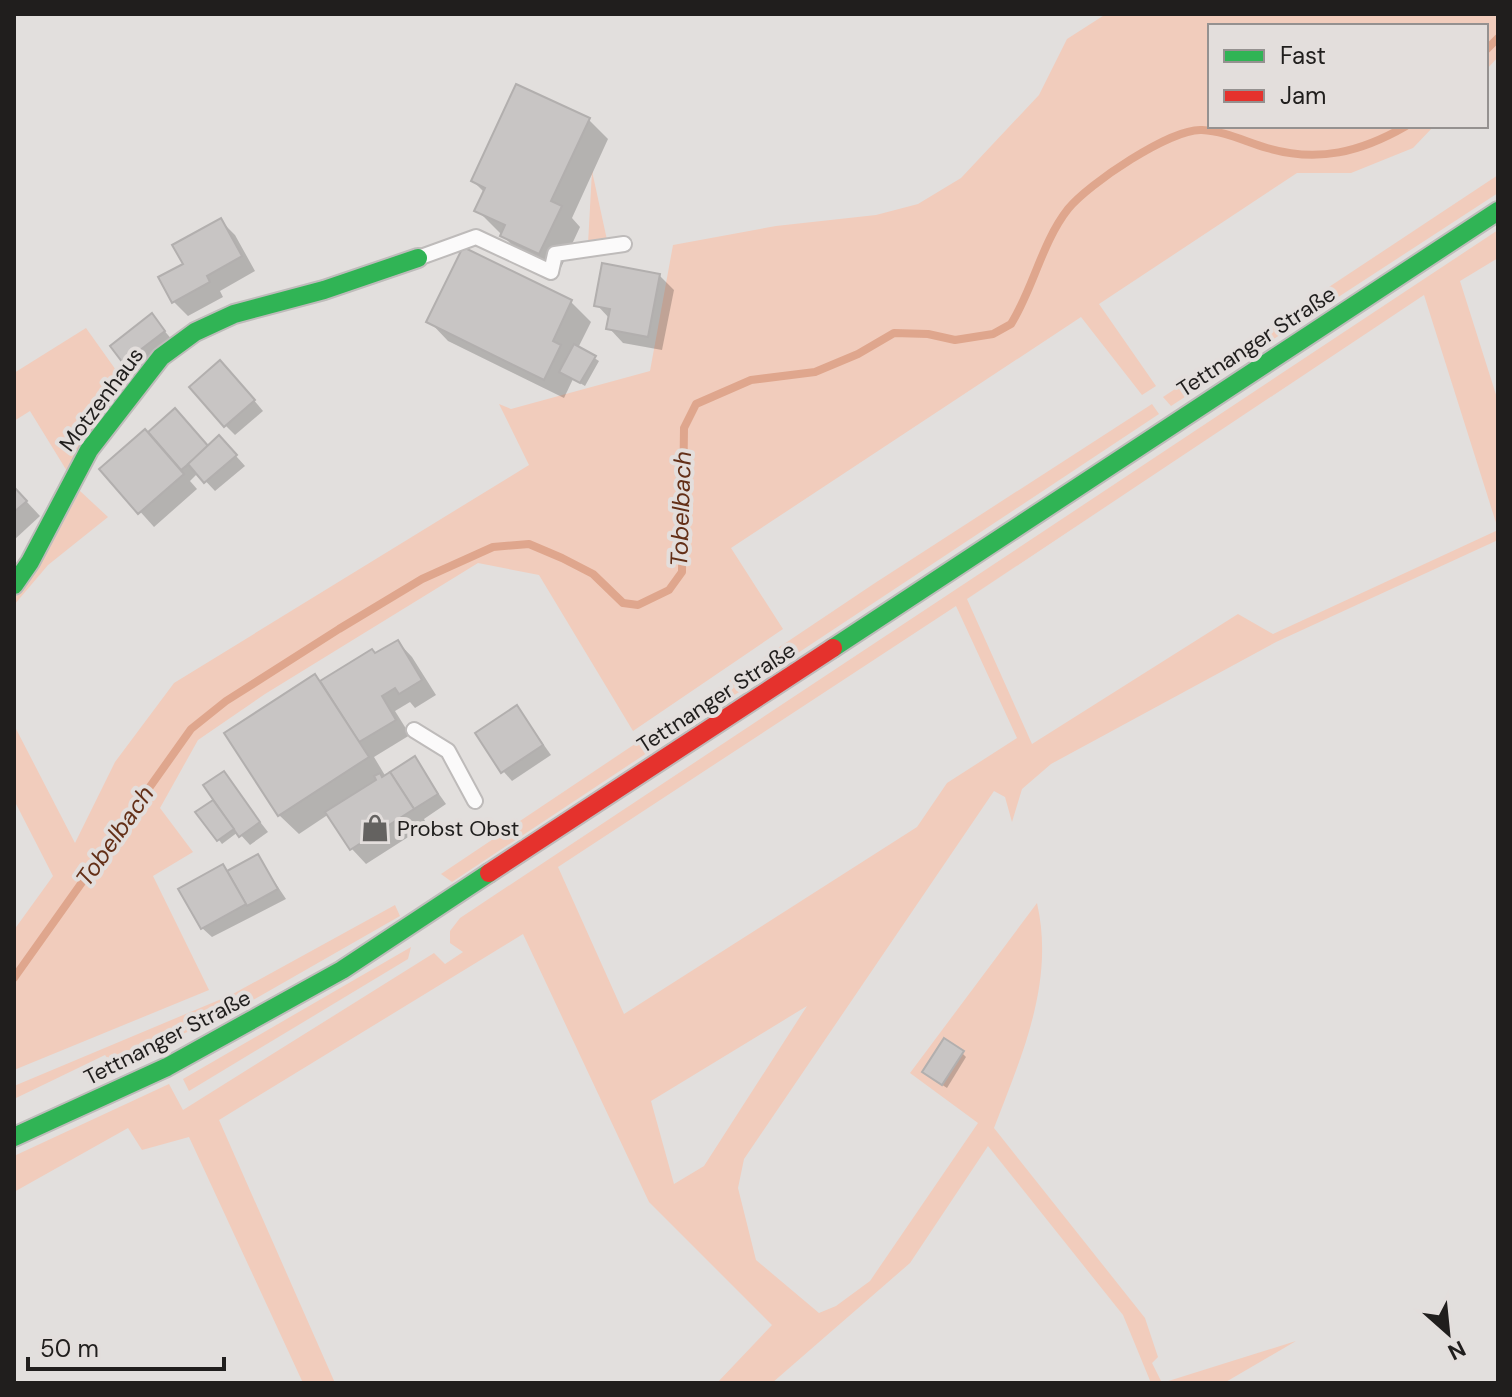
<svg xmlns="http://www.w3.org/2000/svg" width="1512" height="1397" font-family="'DM Sans',sans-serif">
  <rect width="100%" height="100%" fill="#e2dfdd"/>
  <g fill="#f1ccbc" fill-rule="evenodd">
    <polygon points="1106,14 1498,14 1498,57 1486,70 1486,26 1210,26 1210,126 1434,126 1413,148 1351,173 1297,173 1099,304 1156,386 1142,395 1081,317 731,548 783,629 633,731 539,575 478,563 265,694 198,740 160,808 193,852 153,876 209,990 14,1070 14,930 53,876 14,800 14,725 75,843 115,762 174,683 529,465 499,404 511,409 650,371 673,245 776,226 876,215 918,204 961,178 1039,95 1067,39"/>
    <polygon points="592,171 607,240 588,244"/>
    <polygon points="1498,175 1498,193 1171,406 1163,397"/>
    <path d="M1498 230V258L1460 281 1498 401V529L1424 295 967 599 1032 744 1238 614 1273 634 1498 530V540L1276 642 1051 764 1022 789 1012 822 1005 797 994 791 744 1159 738 1188 756 1260 819 1313 836 1306 870 1281 978 1123 910 1073 1037 903C1055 982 1022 1055 994 1128L1145 1318 1158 1357 1152 1363 1162 1383 1296 1341 1224 1383H1151L1123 1315 988 1146 910 1263 772 1383H717L772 1325 649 1202 523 934 219 1120 335 1383H303L189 1137 142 1150 128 1128 14 1192V1156L169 1084 183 1110 434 953 445 964 463 952 450 943V931L460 918ZM956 606 1017 738 947 783 917 827 624 1014 558 867ZM807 1006 704 1166 674 1184 651 1101Z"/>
    <polygon points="86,328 133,394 70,476 30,411 14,421 14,373"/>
    <polygon points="1152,404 1159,414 452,882 441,874 875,583"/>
    <polygon points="80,491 108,517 48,565 14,605 14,590"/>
    <polygon points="395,905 400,916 225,1016 112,1064 105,1055 14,1099 14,1086 231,995"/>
    <polygon points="411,947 408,959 189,1091 183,1079"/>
  </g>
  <g fill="#0003">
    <polygon points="589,120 608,139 572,218 580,227 559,272 522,255 477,210 485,193 473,181"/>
    <polygon points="221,221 235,235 255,271 220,291 223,297 188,316 174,302 185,264"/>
    <polygon points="464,250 571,302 591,322 578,348 599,361 585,386 573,379 564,398 448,341 429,321"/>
    <polygon points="659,275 674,290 662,350 623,343 609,328 610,319 597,305"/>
    <polygon points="152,316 173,341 134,371 113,346"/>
    <polygon points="230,372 263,411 235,435 225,425"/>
    <polygon points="175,411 208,448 228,447 245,466 215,491 198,473 190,481 197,489 154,527 102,469"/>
    <polygon points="14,488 40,516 14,540"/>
    <polygon points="398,642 412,657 436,695 415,708 410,702 395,711 410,735 374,757 386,777 414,759 446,804 424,819 427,825 366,864 352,849 329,814 299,834 279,815 315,676 322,683"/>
    <polygon points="517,707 551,755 512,781 503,771"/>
    <polygon points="223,774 268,832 250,845 238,832 222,844 198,812 220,807"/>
    <polygon points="258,857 286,899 212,937 202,928 223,866 229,872"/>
    <polygon points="962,1053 966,1057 947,1088 929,1076"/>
  </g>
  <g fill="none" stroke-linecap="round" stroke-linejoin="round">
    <g stroke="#dfa68d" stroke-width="8">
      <polyline points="1486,50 1498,38"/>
      <path d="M14 978 191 729 226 701 339 629 422 579 493 547 529 544 562 558 593 574 623 603 638 605 669 590 682 572 684 428 696 404 751 380 815 372 858 354 894 333 928 334 955 340 993 334 1011 324C1033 289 1042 242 1068 209 1088 184 1171 128 1202 130 1225 131 1246 142 1267 148 1318 163 1361 152 1406 126"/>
    </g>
  </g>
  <g fill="#c8c5c4" stroke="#b2afae" stroke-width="2">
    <polygon points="516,84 590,118 551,201 562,206 539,254 500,236 505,225 474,211 485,188 471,181"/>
    <polygon points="221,218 242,256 207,276 210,282 172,303 158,277 183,264 172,245"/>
    <polygon points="463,247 572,300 553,341 561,345 544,380 426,322"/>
    <polygon points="602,263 660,274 648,337 606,329 610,309 594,306"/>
    <polygon points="152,313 165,331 123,363 110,346"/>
    <polygon points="574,344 596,356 580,383 559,372"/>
    <polygon points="220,360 255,400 224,427 189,387"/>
    <polygon points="175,408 209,447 181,470 148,432"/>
    <polygon points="145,429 184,474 138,514 99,469"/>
    <polygon points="219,435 237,455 204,483 188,464"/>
    <polygon points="14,487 27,501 14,512"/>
    <polygon points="398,640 422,680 399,694 395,688 382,696 396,720 359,742 320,681 372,649 375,653"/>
    <polygon points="315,674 369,757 278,816 224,733"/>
    <polygon points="517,705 543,745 501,773 475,733"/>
    <polygon points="415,756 438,794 414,809 390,772"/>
    <polygon points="224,771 260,822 239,837 203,785"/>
    <polygon points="390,772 414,809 350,850 325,812 376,780 374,776 380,773 382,777"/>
    <polygon points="213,800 234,829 217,841 195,812"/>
    <polygon points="258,854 278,889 247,906 227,871"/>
    <polygon points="223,864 246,904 201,929 178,889"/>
    <polygon points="944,1038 964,1051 942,1085 922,1072"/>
  </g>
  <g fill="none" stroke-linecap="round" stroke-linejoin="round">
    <defs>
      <g id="lane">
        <polyline points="418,258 476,237 551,272 555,254 624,244"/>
        <polyline points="414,730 448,751 475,801"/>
      </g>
      <g id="fast">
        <polyline points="14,585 30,562 89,450 161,357 195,332 234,314 324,290 418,258"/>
        <polyline points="833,648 1498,211"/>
        <polyline points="14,1137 167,1067 342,970 489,873"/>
      </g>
      <polyline id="jam" points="489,873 833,648"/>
    </defs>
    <use href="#lane" stroke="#bebbba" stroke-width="18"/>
    <use href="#fast" stroke="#bebbba" stroke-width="22"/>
    <use href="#jam" stroke="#bebbba" stroke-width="22"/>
    <use href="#lane" stroke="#fbfafa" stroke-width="14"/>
    <use href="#fast" stroke="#30b455" stroke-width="18"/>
    <use href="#jam" stroke="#e5322d" stroke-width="18"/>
  </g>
  <defs>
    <symbol id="shop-bare" viewBox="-9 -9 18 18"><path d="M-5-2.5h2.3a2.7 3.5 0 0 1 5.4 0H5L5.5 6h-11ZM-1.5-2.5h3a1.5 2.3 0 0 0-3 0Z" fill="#646260" stroke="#e3dedc" stroke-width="2.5" paint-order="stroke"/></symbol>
  </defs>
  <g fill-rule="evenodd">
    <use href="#shop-bare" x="355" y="808" width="40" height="40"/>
  </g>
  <g text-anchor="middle" stroke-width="8" stroke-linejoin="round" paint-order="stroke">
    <g font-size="22" fill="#201e1d" stroke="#e3dedc">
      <text transform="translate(1256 341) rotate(-33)" y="8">Tettnanger Straße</text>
      <text transform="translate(101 399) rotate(-53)" y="8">Motzenhaus</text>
      <text transform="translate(716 697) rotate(-33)" y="8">Tettnanger Straße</text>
      <text transform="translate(167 1037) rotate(-27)" y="8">Tettnanger Straße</text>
    </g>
    <g font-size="22" fill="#201e1d" stroke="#e3dedc" text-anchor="start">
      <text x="397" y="836">Probst Obst</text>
    </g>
    <g font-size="24" font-style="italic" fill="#632f17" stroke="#e3dedc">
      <text transform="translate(681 509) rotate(-88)" y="8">Tobelbach</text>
      <text transform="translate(115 836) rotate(-55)" y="8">Tobelbach</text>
    </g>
  </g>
  <rect width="1512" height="1397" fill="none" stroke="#201e1d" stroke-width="32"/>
  <rect x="1208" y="24" width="280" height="104" fill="#e3dedc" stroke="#959190" stroke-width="2"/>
  <rect x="1224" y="50" width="40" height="12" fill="#30b455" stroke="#959190" stroke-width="2"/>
  <text x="1280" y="64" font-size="24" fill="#201e1d">Fast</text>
  <rect x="1224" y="90" width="40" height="12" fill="#e5322d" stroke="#959190" stroke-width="2"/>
  <text x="1280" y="104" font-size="24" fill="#201e1d">Jam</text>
  <g transform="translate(1448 1333) rotate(153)" stroke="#e3dedc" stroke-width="6" paint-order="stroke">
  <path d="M0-6L14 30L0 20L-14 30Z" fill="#201e1d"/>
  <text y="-12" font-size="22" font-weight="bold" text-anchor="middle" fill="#201e1d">N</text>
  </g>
  <path d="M28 1357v12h196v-12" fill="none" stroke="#201e1d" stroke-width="4"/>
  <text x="40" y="1357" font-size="24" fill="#201e1d" stroke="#e3dedc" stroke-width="6" paint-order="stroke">50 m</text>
</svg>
